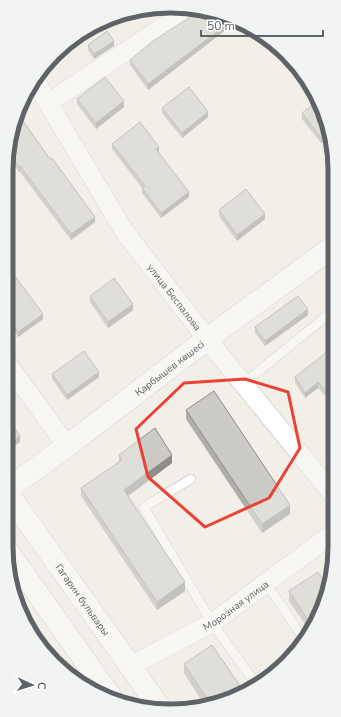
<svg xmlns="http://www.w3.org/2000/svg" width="341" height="717" font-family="'Nunito Sans',sans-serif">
  <rect width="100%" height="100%" fill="#f1efe8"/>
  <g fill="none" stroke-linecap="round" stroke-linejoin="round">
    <defs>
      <g id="lane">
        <polyline points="243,384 334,310"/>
        <polyline points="191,479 144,507 212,623 256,684"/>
        <polyline points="266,583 304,639"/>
      </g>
      <g id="street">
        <path id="s1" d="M36 81 48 103 124 231 207 339 335 497"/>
        <polyline points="48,103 189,10"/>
        <polyline points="6,362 67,446"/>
        <path id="s2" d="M130 666 212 623 335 532"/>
      </g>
      <g id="secondary">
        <path id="s3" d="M6 490 67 446 207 339 334 246"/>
        <path id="s4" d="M6 491 160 708"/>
        <polyline points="6,549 110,696"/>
      </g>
    </defs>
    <use href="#lane" stroke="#b5b8bc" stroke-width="10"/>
    <use href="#street" stroke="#b5b8bc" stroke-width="20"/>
    <use href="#secondary" stroke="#b6babf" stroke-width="23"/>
    <use href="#lane" stroke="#fff" stroke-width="9"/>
    <use href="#street" stroke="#fff" stroke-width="19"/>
    <use href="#secondary" stroke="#fff" stroke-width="22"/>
  </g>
  <g fill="#afaea9">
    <polygon points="171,6 174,7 160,16 155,9"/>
    <polygon points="195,14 234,19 241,23 238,25 236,22 148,90 130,65 130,60"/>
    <polygon points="88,45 114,46 94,59 88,50"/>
    <polygon points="77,99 124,107 96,129 77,104"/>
    <polygon points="322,107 330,136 321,143 302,119 302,113"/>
    <polygon points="162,108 208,117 182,138 162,113"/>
    <polygon points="18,111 21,118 95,222 71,240 20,172 19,172 9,158"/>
    <polygon points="112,144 159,153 189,197 161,218 142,193 142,188 112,149"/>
    <polygon points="219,210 265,219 237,241 219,216"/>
    <polygon points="6,264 43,319 18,337 6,321"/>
    <polygon points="90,296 133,310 108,328 90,302"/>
    <polygon points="308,315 265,346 255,333 255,327"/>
    <polygon points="334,349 334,406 318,388 305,398 295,383 295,377"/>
    <polygon points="52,374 99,377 67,400 52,379"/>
    <polygon points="186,410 290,514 262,533 186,419"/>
    <polygon points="119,455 172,463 128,496 185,591 157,610 81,496 81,488 119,462"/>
    <polygon points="289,591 322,610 309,630 289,601"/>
    <polygon points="184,664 243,694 205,706 184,673"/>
  </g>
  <g fill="#8f8d8a">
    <polygon points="171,6 174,7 160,16 160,11 165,7"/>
    <polygon points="234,19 236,20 236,22 148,90 148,84"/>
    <polygon points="238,21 241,23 238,25"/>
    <polygon points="114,41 114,46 94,59 94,54"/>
    <polygon points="124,101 124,107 96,129 96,123"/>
    <polygon points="208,112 208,117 182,138 182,133"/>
    <polygon points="329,132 330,136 321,143 321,138"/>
    <polygon points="159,147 159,153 156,155 156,149"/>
    <polygon points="20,166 20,172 19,172 19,167"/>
    <polygon points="189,192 189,197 161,218 161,213"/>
    <polygon points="265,214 265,219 237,241 237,235"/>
    <polygon points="95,217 95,222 71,240 71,234"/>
    <polygon points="133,304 133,310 108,328 108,322"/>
    <polygon points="308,309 308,315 265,346 265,341"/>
    <polygon points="43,314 43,319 18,337 18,332"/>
    <polygon points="99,372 99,377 67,400 67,395"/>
    <polygon points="318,382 318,388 305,398 305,393"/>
    <polygon points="20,436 20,442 6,452 6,445"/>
    <polygon points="172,455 172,463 124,499 124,490"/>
    <polygon points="290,505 290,514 262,533 262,524"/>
    <polygon points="185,582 185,591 157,610 157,602"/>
  </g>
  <g fill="#cccac5" stroke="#8f8d8a">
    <polygon points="165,7 160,11 158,8"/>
    <polygon points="197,11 234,19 148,84 130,60 153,41 195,14"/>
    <polygon points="107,31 114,41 94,54 88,45"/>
    <polygon points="105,77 124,101 96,123 77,99"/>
    <polygon points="189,87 208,112 182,133 162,108"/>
    <polygon points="318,101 322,107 329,132 321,138 302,113"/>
    <polygon points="18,111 21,116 20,117 50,159 52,158 95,217 71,234 20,166 19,167 9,153"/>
    <polygon points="140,122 159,147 156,149 189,192 161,213 142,188 145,186 112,144"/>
    <polygon points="246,189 265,214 237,235 219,210"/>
    <polygon points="6,264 43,314 18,332 6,315"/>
    <polygon points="114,278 133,304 108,322 90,296"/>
    <polygon points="298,296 308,309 265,341 255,327"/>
    <polygon points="333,347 334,349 334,401 318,382 305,393 295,377"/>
    <polygon points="84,351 99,372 67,395 52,374"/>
    <polygon points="214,391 290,505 262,524 186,410"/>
    <polygon points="6,415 20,436 6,445"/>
    <polygon points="155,428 172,455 124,490 185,582 157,602 81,488 122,460 119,455"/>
    <polygon points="318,572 327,586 322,610 312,626 289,591"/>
    <polygon points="212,645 245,693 243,694 211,704 184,664"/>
  </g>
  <path d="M0 0H341V717H0ZM245 379 288 392 300 448 269 498 205 527 148 477 136 429 184 383Z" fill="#f1efe8" fill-opacity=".55" fill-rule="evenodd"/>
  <path fill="none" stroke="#ea4335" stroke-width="3" stroke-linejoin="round" d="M245 379 288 392 300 448 269 498 205 527 148 477 136 429 184 383Z"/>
  <g text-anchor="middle" stroke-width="3.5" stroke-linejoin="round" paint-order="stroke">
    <g font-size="10" fill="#5f6368" stroke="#fff">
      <text dy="4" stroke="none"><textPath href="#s1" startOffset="257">улица Беспалова</textPath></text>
      <text dy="4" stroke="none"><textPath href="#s3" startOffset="204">Қарбышев көшесі</textPath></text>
      <text dy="4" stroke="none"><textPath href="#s4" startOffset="133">Гагарин бульвары</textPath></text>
      <text dy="4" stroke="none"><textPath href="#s2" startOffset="122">Морозная улица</textPath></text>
    </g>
  </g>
  <path d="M0 0H341V717H0ZM170 13H171A157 157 0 0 1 328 170V547A157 157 0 0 1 171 704H170A157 157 0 0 1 13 547V170A157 157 0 0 1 170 13Z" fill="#f2f3f3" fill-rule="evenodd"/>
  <path fill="none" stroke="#5f6368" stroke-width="5" d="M170 13H171A157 157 0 0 1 328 170V547A157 157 0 0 1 171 704H170A157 157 0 0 1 13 547V170A157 157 0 0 1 170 13Z"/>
  <g transform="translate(32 685) rotate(94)" stroke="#ffffff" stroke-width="3" paint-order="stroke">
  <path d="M0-3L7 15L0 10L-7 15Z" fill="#5f6368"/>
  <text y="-6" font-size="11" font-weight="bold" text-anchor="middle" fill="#5f6368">С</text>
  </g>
  <path d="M201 30v6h122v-6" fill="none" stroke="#5f6368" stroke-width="2"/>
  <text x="207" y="30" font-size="12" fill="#5f6368" stroke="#ffffff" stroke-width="3" paint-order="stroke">50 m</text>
</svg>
